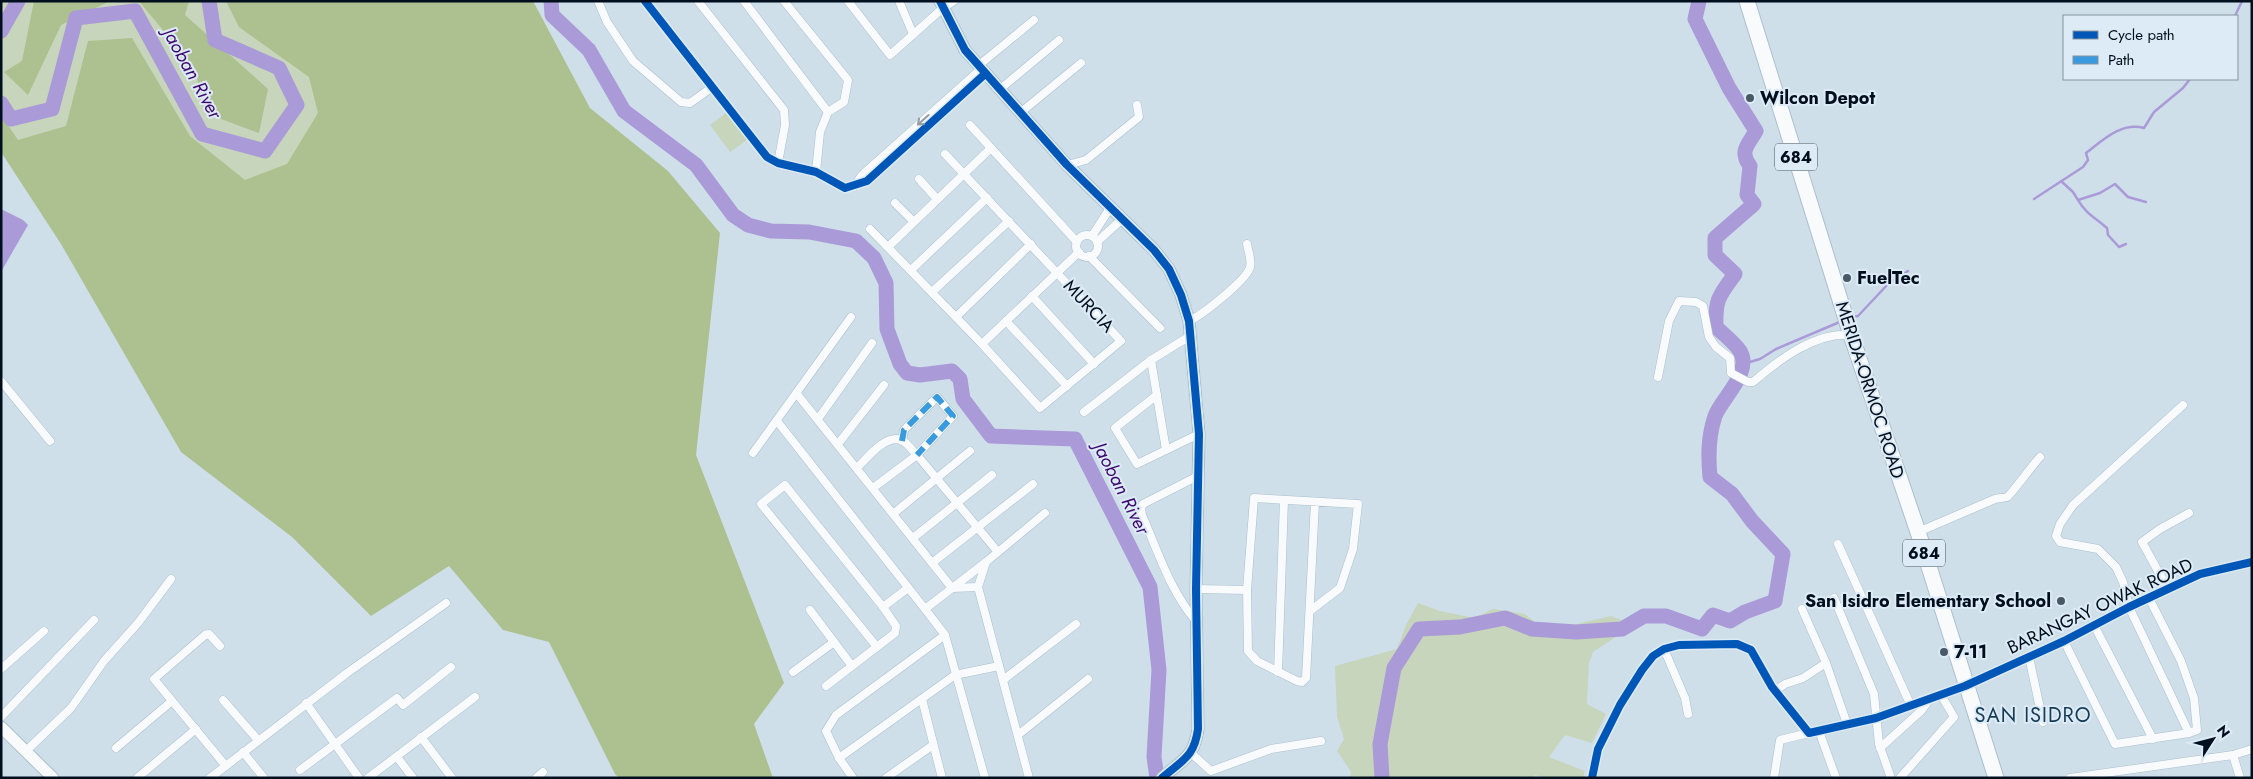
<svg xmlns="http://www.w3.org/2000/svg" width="2253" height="779" font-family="Jost,sans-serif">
  <rect width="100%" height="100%" fill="#cfdfea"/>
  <g fill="#c6d5bb">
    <polygon points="1,1 449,1 448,71 180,264 1,139"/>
    <polygon points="727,112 747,140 730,152 710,125"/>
    <polygon points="1418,603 1440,611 1474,618 1493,609 1525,614 1536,623 1560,628 1611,616 1634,625 1593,652 1589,663 1587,704 1606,714 1592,743 1565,735 1549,757 1585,771 1583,778 1545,778 1535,775 1533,778 1350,778 1351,772 1337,751 1344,739 1337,717 1335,666 1397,649 1406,625"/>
  </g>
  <g fill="#adc08f">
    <polygon points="34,1 110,1 61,25 28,95 4,72 22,61"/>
    <polygon points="139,1 189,1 185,15 268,89 259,133 205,113 195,69"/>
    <polygon points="226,1 533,1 590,108 668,171 720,233 696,455 784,683 754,724 773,778 619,778 615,774 549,642 503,630 449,566 371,616 292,537 181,452 61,244 1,152 1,115 18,140 66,126 88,41 132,38 190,136 245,180 287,164 318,113 309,77 239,27"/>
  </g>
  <polygon fill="#aa9ad8" points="1,209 23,220 28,225 1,272"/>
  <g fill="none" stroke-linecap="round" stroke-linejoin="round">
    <g stroke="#aa9ad8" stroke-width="2.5">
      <polyline points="2235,16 2242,1"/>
      <polyline points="2061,181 2073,192 2078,200 2100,193 2115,184 2128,197 2146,202"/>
      <path d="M2034 199 2083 167 2088 160 2086 153C2103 140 2121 122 2144 128L2154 112 2183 88 2190 79"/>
      <path d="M2078 200C2086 214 2096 218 2107 228L2108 235 2119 247 2126 244"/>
      <polyline points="1852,317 1858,316 1888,284 1908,271"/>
      <polyline points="1743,364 1760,359 1776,349 1842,321"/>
    </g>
    <g stroke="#aa9ad8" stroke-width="15">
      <polyline points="551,1 552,15 589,50 624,111 696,165 733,215 748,225 771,231 809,232 856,241 874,258 886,283 887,329 900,364 907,373 920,375 952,371 960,379 963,399 991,436 1075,439 1150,587 1159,670 1154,757 1157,778"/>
      <polyline points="1,31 18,1"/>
      <polyline points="1,103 11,119 52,109 76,18 135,11 202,134 265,151 297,105 279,68 215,40 209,1"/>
      <path d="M1382 778 1380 744 1394 668 1419 629 1460 627 1505 618 1532 629 1576 632 1622 629 1644 616H1666L1702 629 1713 615 1730 621 1745 612 1775 601 1783 554 1752 521 1732 494 1710 477C1708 456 1708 437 1715 416 1721 399 1753 372 1740 351 1734 342 1723 334 1716 327 1715 299 1719 296 1735 274L1715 255V238L1754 204 1747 195 1750 166C1739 151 1748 145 1756 131L1729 88 1695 19 1699 1"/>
    </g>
    <defs>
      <g id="street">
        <polyline points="598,1 607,22 633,61 681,102 690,103 711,88"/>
        <polyline points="645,1 767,157 778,163 816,172 845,188 867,181 985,74"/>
        <polyline points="698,1 784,110 785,125 778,163"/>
        <polyline points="744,1 828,112"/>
        <polyline points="784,1 848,80 844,102 828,112 820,132 816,172"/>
        <polyline points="848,1 890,55 943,8 954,1"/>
        <polyline points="899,1 913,34"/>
        <polyline points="978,66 1034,20"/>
        <polyline points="999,90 1059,40"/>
        <polyline points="1020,113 1081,63"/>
        <polyline points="970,125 1077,242"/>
        <polyline points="1067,165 1086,160 1139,117 1137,105"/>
        <polyline points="919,179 937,199"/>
        <polyline points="854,187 862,175 981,69"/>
        <polyline points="895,203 914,222"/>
        <polyline points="870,229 982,344 1040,408 1121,341 945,154"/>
        <circle cx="1087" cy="246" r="11"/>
        <polyline points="1092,236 1110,208"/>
        <polyline points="1097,242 1122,219"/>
        <polyline points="888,247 991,148"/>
        <polyline points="1089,256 1160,328"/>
        <polyline points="911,270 987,198"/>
        <polyline points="932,292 1009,221"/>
        <polyline points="1032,296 1094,364"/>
        <polyline points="956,317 1031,244"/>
        <polyline points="1006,321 1067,386"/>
        <path d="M1189 321C1202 315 1247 280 1250 267 1252 260 1248 251 1247 244"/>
        <polyline points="982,344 1079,252"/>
        <polyline points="1151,360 1166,450 1199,434"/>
        <path d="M1658 377 1669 321 1679 301 1696 302 1703 306 1709 337 1716 347 1730 358 1731 373 1748 382H1753C1780 359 1815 332 1851 335"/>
        <polyline points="1,381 50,441"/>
        <polyline points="797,394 952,588 978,587"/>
        <polyline points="1157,395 1115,428 1137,464 1166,450"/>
        <polyline points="2183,405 2073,505 2060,524 2056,536 2060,542 2098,549 2116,567 2123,582 2129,607 2189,733"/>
        <polyline points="1084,412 1151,360 1190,336"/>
        <polyline points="818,419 872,343"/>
        <polyline points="777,421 925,609 986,562"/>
        <polyline points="838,444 884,385"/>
        <polyline points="753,453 851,317"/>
        <path d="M857 468C867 458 887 432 903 441 908 444 913 451 917 455L998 552"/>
        <polyline points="873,488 917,455 953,416 937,397 904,430 902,441"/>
        <polyline points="893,514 970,451"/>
        <path d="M1918 532 1995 499C1998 498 2004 498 2007 497 2011 495 2033 464 2040 457"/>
        <polyline points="913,538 992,475"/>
        <polyline points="1838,544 1911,706"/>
        <polyline points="932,563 1033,484"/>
        <polyline points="1196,589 1247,590"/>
        <polyline points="2168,589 2142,542 2160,529 2189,513"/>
        <polyline points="1834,598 1874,694 1879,744 1891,778"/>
        <polyline points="925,609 945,635 985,778"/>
        <polyline points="810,610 852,666"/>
        <polyline points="1310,611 1340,588 1353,549 1358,504 1254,498 1247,590 1248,651 1257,661 1297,681 1302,682 1306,678 1315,502"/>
        <path d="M1196 621C1170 591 1158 551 1142 515L1141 508 1143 504 1198 476"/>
        <polyline points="2095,627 2153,739"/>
        <polyline points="2064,641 2115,744 2189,733 2197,730 2194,698 2181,661 2149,598"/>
        <polyline points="220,646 209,634 205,635 154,679 225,765"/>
        <polyline points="877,647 761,504 785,485 883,607"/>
        <polyline points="1664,649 1685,698 1688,714"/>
        <polyline points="2029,657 2043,722"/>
        <polyline points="1826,663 1847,724"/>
        <polyline points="1,669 44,631"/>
        <polyline points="793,672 834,642"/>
        <polyline points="1278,672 1284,500"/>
        <polyline points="1003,680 1076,624"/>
        <polyline points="826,686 895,633 896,626 883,607 908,588"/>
        <polyline points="1775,691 1785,684 1803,678 1826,663 1802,609"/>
        <polyline points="922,699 942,778"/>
        <polyline points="223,700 258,740"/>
        <polyline points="306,703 359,778"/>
        <polyline points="1,717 94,620"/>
        <polyline points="1819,731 1836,778"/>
        <polyline points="1018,735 1088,679"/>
        <polyline points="421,737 452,778"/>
        <polyline points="116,748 172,701"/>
        <polyline points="1880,748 1922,710 1929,700"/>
        <polyline points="26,751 71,708 104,661 138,623 171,579"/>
        <polyline points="243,752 264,778"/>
        <polyline points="1191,753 1211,771 1271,749 1321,741"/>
        <polyline points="2233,755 2240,778"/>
        <polyline points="397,757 413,778"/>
        <polyline points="839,758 955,675 999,666"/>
        <polyline points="300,770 397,698 403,705 451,667"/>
        <polyline points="137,778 196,729"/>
        <polyline points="210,778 347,673 446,603"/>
        <polyline points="368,778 475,697"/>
        <polyline points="536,778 543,772"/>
        <polyline points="853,778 839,758 826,731 836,715 945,635"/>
        <polyline points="886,778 933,745"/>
        <polyline points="1029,778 978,587 986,562 1045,513"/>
        <polyline points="1592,778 1598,749 1620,705 1642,670 1653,656 1664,649 1679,645 1737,644 1751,650 1772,687 1809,733 1876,718 1965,686 2064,641 2129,607 2200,574 2252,562"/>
        <polyline points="1774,778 1780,740 1809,733"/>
        <polyline points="1900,778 1954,717 1941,695"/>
        <polyline points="2070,778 2233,755 2252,749"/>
      </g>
      <g id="secondary">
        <path d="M940 1 965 50 1067 165 1154 250 1169 269 1181 295 1189 321 1199 434 1196 589 1198 729C1194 758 1182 760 1162 778"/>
        <polyline points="1,727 53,778"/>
      </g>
      <polyline id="highway" points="1747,1 1851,335 1918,532 1996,778"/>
    </defs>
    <use href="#street" stroke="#aabfcd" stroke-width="9"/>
    <use href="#secondary" stroke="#aabfcd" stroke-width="13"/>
    <use href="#highway" stroke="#aabfcd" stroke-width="17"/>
    <use href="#street" stroke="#f8fafc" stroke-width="8"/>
    <use href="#secondary" stroke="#f8fafc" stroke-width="11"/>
    <use href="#highway" stroke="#f8fafc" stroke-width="15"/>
    <polyline stroke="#399adf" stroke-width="6" stroke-dasharray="12 6" stroke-linecap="butt" points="902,441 904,430 937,397 953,416 917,455"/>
    <defs>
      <g id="cycleway">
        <polyline points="645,1 767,157 778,163 816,172 845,188 867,181 985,74"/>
        <path d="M940 1 965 50 1067 165 1154 250 1169 269 1181 295 1189 321 1199 434 1196 589 1198 729C1194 758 1182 760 1162 778"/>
        <polyline points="1592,778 1598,749 1620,705 1642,670 1653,656 1664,649 1679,645 1737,644 1751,650 1772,687 1809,733 1876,718 1965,686 2064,641 2129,607 2200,574 2252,562"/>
      </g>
    </defs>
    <use href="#cycleway" stroke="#ddebf6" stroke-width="11"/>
    <use href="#cycleway" stroke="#0057b8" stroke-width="8"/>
  </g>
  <defs><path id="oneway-shaft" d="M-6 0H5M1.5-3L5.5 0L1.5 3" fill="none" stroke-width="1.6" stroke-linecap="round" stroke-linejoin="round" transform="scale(1.25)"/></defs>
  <use stroke="#959ca3" href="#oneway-shaft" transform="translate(923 120) rotate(138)"/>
  <g fill="#485865" stroke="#ddebf6" stroke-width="2">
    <circle cx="1750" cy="98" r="5"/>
    <circle cx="1847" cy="278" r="5"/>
    <circle cx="2061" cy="601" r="5"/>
    <circle cx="1944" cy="652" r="5"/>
  </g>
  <g text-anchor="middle" stroke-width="4" stroke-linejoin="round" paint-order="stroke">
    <g fill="#ddebf6" stroke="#42515e" stroke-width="1">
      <rect x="1775" y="143.5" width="42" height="27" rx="4"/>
      <rect x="1903" y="539.5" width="42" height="27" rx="4"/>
    </g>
    <g font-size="16" font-weight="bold" fill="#000f1d">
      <text x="1796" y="163">684</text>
      <text x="1924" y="559">684</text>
    </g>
    <g font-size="18" font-weight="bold" fill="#000f1d" stroke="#ddebf6" text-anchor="start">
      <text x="1760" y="104">Wilcon Depot</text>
      <text x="1857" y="284">FuelTec</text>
      <text x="2051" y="607" text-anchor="end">San Isidro Elementary School</text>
      <text x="1954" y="658">7-11</text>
    </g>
    <g font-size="18" fill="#000f1d" stroke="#ddebf6">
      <text transform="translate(1089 306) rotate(47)" y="6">MURCIA</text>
      <text transform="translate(1870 390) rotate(72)" y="6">MERIDA-ORMOC ROAD</text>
      <text transform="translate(2100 606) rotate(-25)" y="6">BARANGAY OWAK ROAD</text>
    </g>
    <g font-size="19" font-style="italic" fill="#3e0770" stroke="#ddebf6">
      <text transform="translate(193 73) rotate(61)" y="7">Jaoban River</text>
      <text transform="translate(1122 488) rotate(63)" y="7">Jaoban River</text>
    </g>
    <g font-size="20" letter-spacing="1" fill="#143b54" stroke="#ddebf6">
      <text x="2033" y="722">SAN ISIDRO</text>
    </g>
  </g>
  <rect width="2253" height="779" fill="none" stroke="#000f1d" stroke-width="5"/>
  <rect x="2063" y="15" width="175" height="65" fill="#ddebf6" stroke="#85939f"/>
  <rect x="2073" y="31" width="25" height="8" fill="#0057b8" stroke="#85939f"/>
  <text x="2108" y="40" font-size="15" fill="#000f1d">Cycle path</text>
  <rect x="2073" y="56" width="25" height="8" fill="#399adf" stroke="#85939f"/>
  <text x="2108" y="65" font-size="15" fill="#000f1d">Path</text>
  <g transform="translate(2213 739) rotate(54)" stroke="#ddebf6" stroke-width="4" paint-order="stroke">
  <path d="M0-4L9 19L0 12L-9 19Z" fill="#000f1d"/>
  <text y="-8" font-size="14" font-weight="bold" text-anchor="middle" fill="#000f1d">N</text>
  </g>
</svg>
